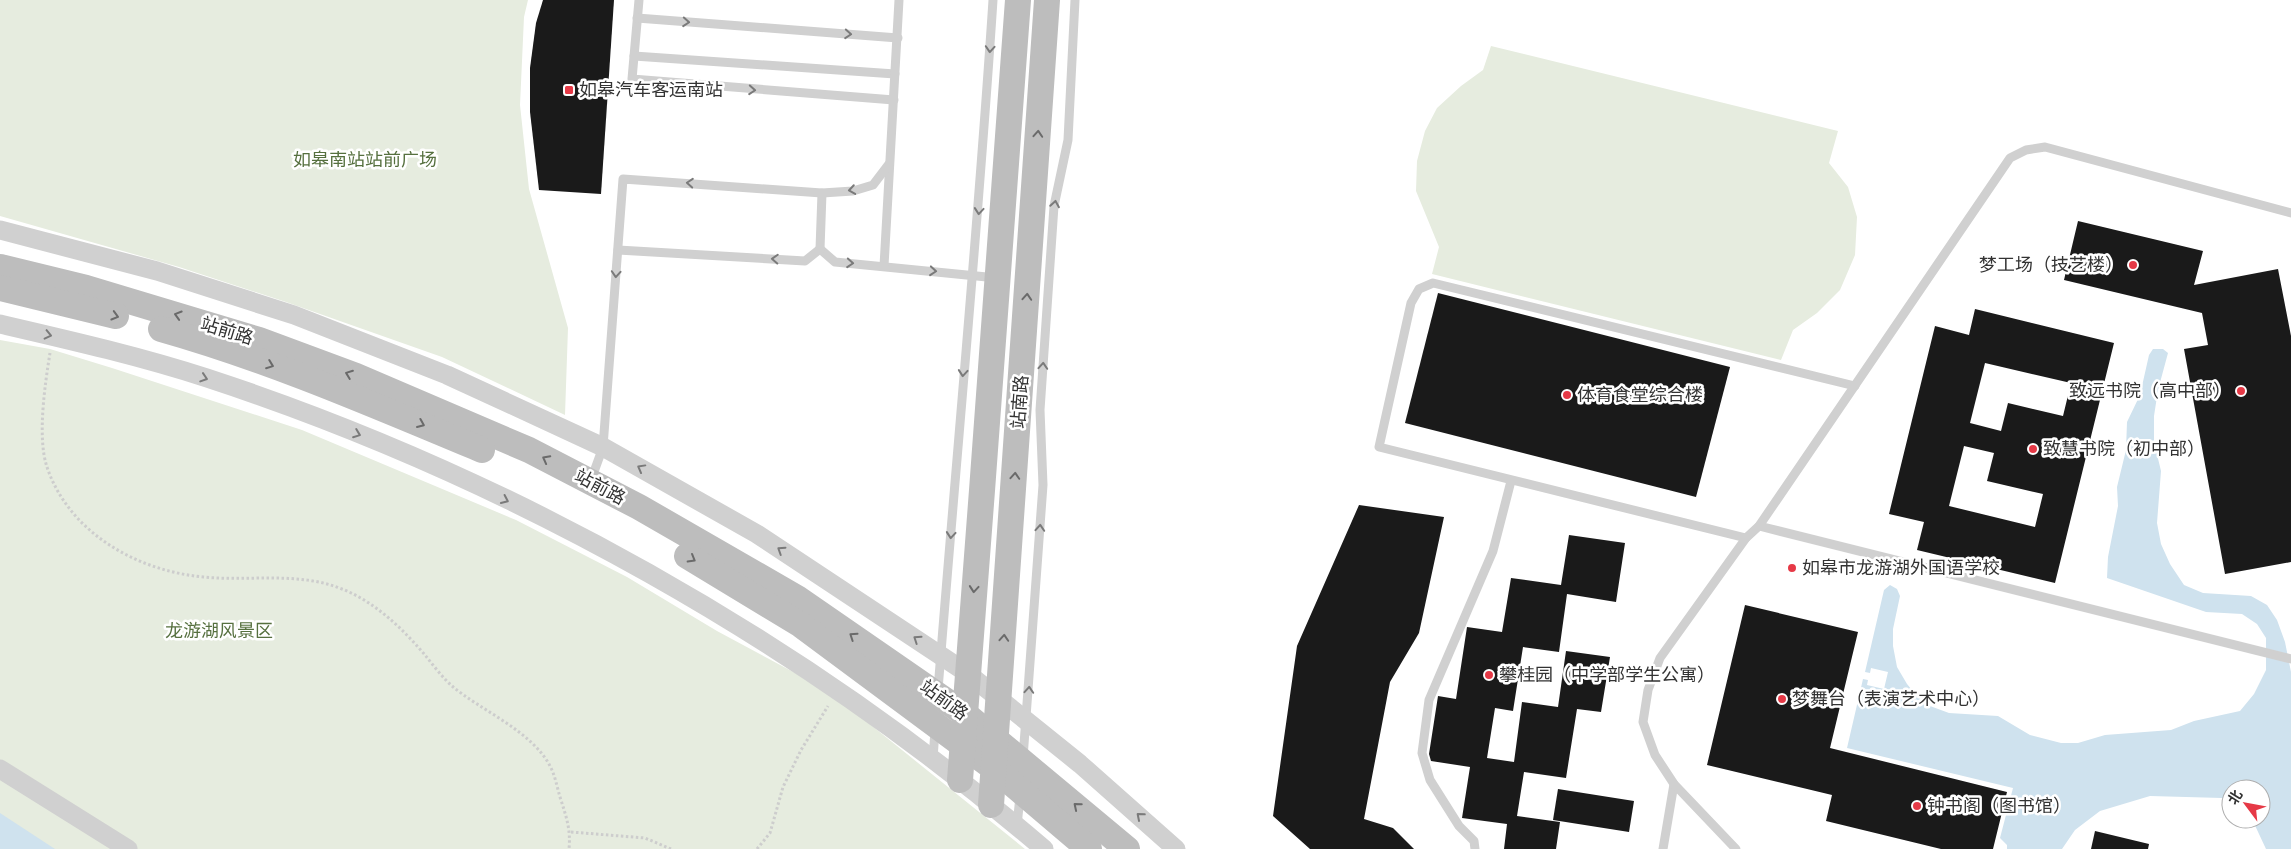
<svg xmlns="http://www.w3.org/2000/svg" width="2291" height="849" font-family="'Public Sans','Noto Sans SC',sans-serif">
  <rect width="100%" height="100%" fill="#fff"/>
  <g fill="#e6ecdf">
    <polygon points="0,0 528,0 524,17 520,105 529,189 568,328 565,415 442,357 286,302 179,267 0,216"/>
    <polygon points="1491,46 1838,131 1829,163 1848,187 1857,217 1855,255 1840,290 1817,313 1793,330 1781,360 1432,274 1439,247 1416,191 1417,161 1425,131 1437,108 1461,86 1483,70"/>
    <polygon points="0,340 50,349 112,368 302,430 516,520 627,577 717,631 812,682 856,713 1025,849 0,849"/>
  </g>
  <g fill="#cfe2ee">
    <polygon points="2153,349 2163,349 2168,353 2158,390 2154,416 2154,442 2161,471 2157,523 2161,544 2170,564 2184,585 2203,593 2251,596 2267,605 2277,620 2285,642 2291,672 2291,849 2266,849 2252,819 2261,819 2261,789 2231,789 2231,802 2222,798 2150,796 2100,811 2075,830 2062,849 2007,849 2007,845 2000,838 2013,788 1847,748 1863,679 1868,680 1867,685 1884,689 1888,672 1871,668 1870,673 1865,672 1884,590 1890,585 1897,589 1900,596 1893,629 1893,646 1897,667 1907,684 1917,696 1930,706 1949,713 1998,716 2030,735 2061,743 2078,743 2105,735 2171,730 2194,721 2240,711 2254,694 2266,670 2266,638 2257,624 2242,614 2206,612 2107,578 2108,557 2118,506 2117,487 2126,450 2127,422 2140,395 2149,355"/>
    <polygon points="0,813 55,849 0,849"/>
  </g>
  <g fill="#1a1a1a" fill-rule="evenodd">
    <polygon points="543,0 614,0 601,194 539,190 530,112 530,68 536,23"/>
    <polygon points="2078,221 2203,251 2194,285 2278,269 2291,336 2291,562 2225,574 2184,349 2208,345 2202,313 2064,280"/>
    <polygon points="1438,293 1730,367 1696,497 1405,423"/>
    <path d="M1975 309 2114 343 2055 583 1917 550 1924 522 1889 514 1935 326 1969 335ZM1985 363 2071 383 2063 416 2008 403 2001 431 1970 423ZM1964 446 1994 453 1987 481 2043 494 2035 527 1949 506Z"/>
    <polygon points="1359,505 1444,517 1419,633 1390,682 1364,819 1393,828 1414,849 1310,849 1273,816 1297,646"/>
    <polygon points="1569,535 1625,543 1616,602 1567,594 1559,652 1523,647 1513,711 1495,708 1487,758 1514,762 1522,702 1558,707 1566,651 1610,657 1601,712 1577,709 1566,778 1524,772 1517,816 1560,822 1556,849 1504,849 1507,824 1462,818 1470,767 1431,761 1429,754 1438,696 1456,699 1467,627 1502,632 1511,578 1561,585"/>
    <polygon points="1745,605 1858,632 1830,748 2007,792 1993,849 1941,849 1826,821 1832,795 1707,765"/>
    <polygon points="1558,789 1634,801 1629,832 1553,820"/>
    <polygon points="2095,831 2149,844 2148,849 2091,849"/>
  </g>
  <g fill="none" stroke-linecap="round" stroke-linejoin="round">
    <g stroke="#cdcdcd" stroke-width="3" stroke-dasharray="2.5 2.5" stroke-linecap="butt">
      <path d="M50 353C45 384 37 438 47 467 68 530 132 568 195 576 244 583 295 570 342 589 375 602 402 628 425 655 433 665 442 677 452 686 480 710 532 731 550 766 555 775 557 787 560 797 566 816 571 829 569 849"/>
      <polyline points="571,832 645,838 671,849"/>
      <polyline points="757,849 770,833 783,787 801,750 828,706"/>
    </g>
    <g stroke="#d0d0d0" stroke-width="9">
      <polyline points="639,0 632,79 894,100"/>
      <polyline points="637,18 898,38"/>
      <polyline points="634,56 895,74"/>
      <polyline points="820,249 835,262 997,278"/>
      <polyline points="820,249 822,193"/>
      <polyline points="618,250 805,261 820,249"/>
      <polyline points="884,266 899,0"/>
      <polyline points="591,480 603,447 623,179 822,193 853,191 873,185 889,164"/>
      <polyline points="1759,526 2291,659"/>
      <polyline points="1746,538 1379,447 1411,303 1419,289 1433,283 1855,386"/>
      <path d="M938 690C956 460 978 230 993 0"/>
      <polyline points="1023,758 1043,485 1040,410 1054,206 1068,140 1075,0"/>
      <polyline points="933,759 935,730"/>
      <polyline points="1017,826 1020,796"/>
      <polyline points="1475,849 1474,841 1459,826 1430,780 1422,753 1429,700 1493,551 1511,481"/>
      <polyline points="1663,849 1674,784"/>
      <polyline points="1736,849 1674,784 1655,755 1643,722 1648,690 1660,658 1746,538 1759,526 2010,158 2026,150 2045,147 2291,213"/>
    </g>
    <g stroke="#d0d0d0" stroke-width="19">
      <polyline points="0,230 157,271 294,315 447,375 603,447 757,534 967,673 1080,764 1176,849"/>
      <path d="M0 324C69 340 139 356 207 378 509 477 803 642 1044 849"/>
      <polyline points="0,769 128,849"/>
    </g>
    <g stroke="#bdbdbd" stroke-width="26">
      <polyline points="0,267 86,288 259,340 356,376 529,450 639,507 797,598 965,714 1127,849"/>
      <polyline points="0,288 116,316"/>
      <path d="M161 329C271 360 376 406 482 450"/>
      <polyline points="687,556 801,625 995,769 1089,849"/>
      <path d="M960 780C979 520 1001 260 1018 0"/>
      <polyline points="991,805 1047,0"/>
    </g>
  </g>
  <defs><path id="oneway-chevron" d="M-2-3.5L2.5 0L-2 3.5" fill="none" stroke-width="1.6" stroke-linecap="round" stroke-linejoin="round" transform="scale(1.25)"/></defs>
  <g stroke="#7a7a7a">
    <use href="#oneway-chevron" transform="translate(686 22) rotate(4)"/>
    <use href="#oneway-chevron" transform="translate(848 34) rotate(4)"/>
    <use href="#oneway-chevron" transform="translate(990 49) rotate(94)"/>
    <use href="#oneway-chevron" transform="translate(752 90) rotate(4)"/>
    <use href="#oneway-chevron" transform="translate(690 183) rotate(-176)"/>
    <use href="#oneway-chevron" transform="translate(852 190) rotate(171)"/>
    <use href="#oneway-chevron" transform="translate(1055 204) rotate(-81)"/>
    <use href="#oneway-chevron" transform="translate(979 211) rotate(95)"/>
    <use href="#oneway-chevron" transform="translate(775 259) rotate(-177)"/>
    <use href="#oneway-chevron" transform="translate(850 263) rotate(4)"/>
    <use href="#oneway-chevron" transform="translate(933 271) rotate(5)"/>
    <use href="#oneway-chevron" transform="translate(616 274) rotate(94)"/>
    <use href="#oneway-chevron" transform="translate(48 335) rotate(13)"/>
    <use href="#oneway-chevron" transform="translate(1043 366) rotate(-86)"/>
    <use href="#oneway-chevron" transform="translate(963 373) rotate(95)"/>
    <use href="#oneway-chevron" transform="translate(204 378) rotate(18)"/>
    <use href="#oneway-chevron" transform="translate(357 434) rotate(21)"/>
    <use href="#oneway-chevron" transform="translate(641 468) rotate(-151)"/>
    <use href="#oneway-chevron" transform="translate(505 500) rotate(25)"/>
    <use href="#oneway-chevron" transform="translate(1040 528) rotate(-86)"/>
    <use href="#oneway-chevron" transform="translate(951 535) rotate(95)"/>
    <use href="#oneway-chevron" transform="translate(781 550) rotate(-147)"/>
    <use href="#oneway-chevron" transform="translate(917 639) rotate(-146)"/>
    <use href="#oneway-chevron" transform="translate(1029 690) rotate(-86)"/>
    <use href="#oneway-chevron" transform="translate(1140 816) rotate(-139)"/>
  </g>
  <g stroke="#6a6a6a">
    <use href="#oneway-chevron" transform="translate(1038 134) rotate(-86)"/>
    <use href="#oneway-chevron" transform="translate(1027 297) rotate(-86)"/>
    <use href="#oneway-chevron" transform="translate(178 315) rotate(-163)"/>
    <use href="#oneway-chevron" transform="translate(115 316) rotate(16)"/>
    <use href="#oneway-chevron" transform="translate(270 365) rotate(21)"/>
    <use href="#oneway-chevron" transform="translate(349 374) rotate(-159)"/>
    <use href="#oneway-chevron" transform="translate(421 424) rotate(23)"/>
    <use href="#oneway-chevron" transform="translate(546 459) rotate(-152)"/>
    <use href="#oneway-chevron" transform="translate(1015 476) rotate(-86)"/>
    <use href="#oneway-chevron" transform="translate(692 559) rotate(30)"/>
    <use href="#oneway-chevron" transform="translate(974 589) rotate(95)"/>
    <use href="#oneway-chevron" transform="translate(853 636) rotate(-146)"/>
    <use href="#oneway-chevron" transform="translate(1004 638) rotate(-86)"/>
    <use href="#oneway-chevron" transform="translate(1077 806) rotate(-140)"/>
  </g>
  <g fill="#e63946" stroke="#fff" stroke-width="2">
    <rect x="564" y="85" width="10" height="10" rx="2.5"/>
    <circle cx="2133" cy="265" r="5"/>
    <circle cx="2241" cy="391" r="5"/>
    <circle cx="1567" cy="395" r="5"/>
    <circle cx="2033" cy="449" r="5"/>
    <circle cx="1792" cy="568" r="5"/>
    <circle cx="1489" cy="675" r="5"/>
    <circle cx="1782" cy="699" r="5"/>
    <circle cx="1917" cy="806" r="5"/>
  </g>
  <g text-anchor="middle" stroke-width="5" stroke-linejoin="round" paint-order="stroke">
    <g font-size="18" fill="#333" stroke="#fff" text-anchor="start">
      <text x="579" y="96">如皋汽车客运南站</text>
      <text x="2123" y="271" text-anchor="end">梦工场（技艺楼）</text>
      <text x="2231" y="397" text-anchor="end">致远书院（高中部）</text>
      <text x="1577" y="401">体育食堂综合楼</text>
      <text x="2043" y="455">致慧书院（初中部）</text>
      <text x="1802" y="574">如皋市龙游湖外国语学校</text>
      <text x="1499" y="681">攀桂园（中学部学生公寓）</text>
      <text x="1792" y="705">梦舞台（表演艺术中心）</text>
      <text x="1927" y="812">钟书阁（图书馆）</text>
    </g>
    <g font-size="18" fill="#56703f" stroke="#fff">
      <text x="365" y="166">如皋南站站前广场</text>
      <text x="219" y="637">龙游湖风景区</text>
    </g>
    <g font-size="18" fill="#333" stroke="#fff">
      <text transform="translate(227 331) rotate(17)" y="6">站前路</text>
      <text transform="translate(1020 402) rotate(-86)" y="6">站南路</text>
      <text transform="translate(600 487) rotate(28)" y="6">站前路</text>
      <text transform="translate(944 700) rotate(36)" y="6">站前路</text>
    </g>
  </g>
  <g transform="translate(2246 804) rotate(302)"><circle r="24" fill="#ffffff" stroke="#adadad"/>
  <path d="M0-4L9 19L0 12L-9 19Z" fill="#e63946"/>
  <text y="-8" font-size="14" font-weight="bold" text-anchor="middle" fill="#333333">北</text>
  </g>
</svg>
